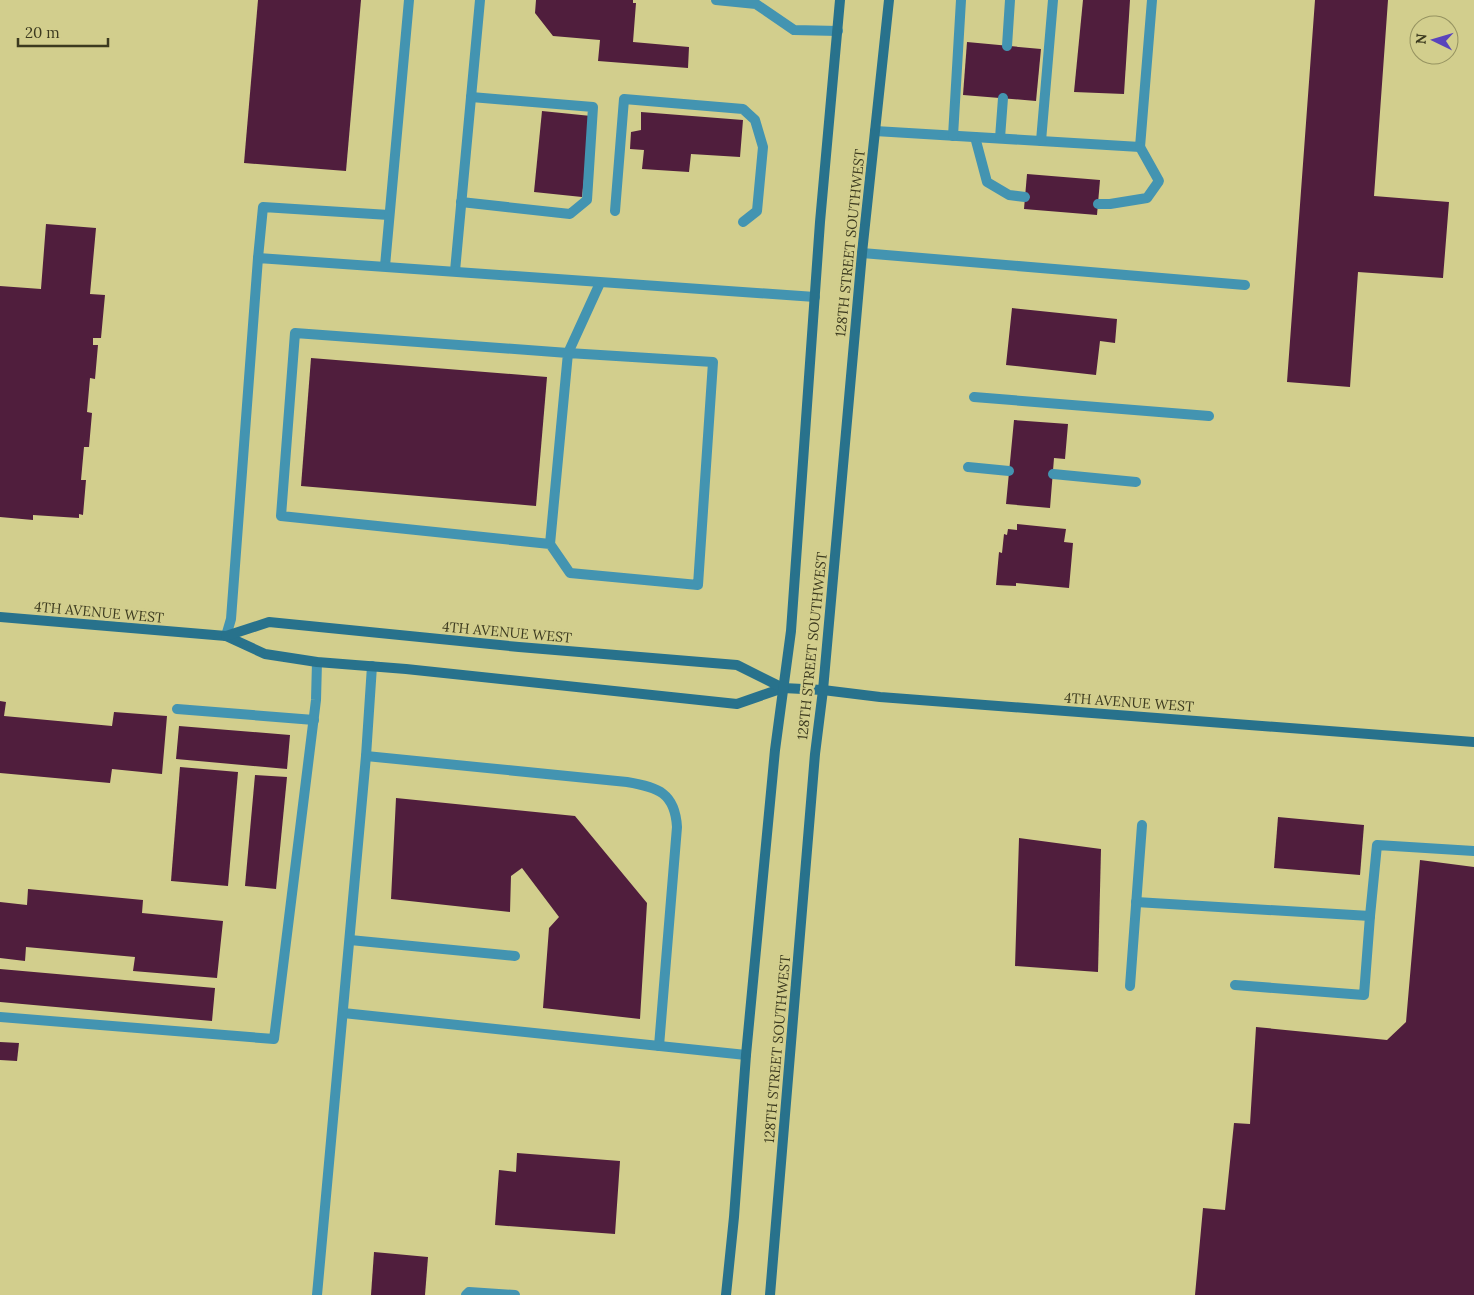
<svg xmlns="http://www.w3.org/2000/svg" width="1474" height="1295" font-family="Lora,serif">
  <rect width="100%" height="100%" fill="#d2ce8d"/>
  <g fill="#501e3d">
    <polygon points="258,0 361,0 346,171 244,163"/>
    <polygon points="536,0 633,0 633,3 636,3 633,42 689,47 688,68 598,61 600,40 553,36 535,13"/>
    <polygon points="1083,0 1130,0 1124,94 1074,92"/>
    <polygon points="1315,0 1388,0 1374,196 1449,202 1443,278 1358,272 1350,387 1287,382"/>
    <polygon points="967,42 1041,49 1036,101 963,95"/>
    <polygon points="542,111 591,116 582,197 534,192"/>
    <polygon points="641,112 743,120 740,157 691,154 689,172 642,169 644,150 630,149 631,132 641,130"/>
    <polygon points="1027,174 1100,180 1097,215 1024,209"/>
    <polygon points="46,224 96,228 90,294 105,295 101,338 93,338 93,345 98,345 95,379 90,378 87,412 92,413 89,447 84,447 81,480 86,480 83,515 79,514 79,518 33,515 33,520 0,517 0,286 41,289"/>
    <polygon points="1012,308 1117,319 1115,343 1100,341 1096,375 1006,365"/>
    <polygon points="311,358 547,377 536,506 301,486"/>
    <polygon points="1014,420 1068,424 1065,459 1054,458 1050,508 1006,504"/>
    <polygon points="1017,524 1066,529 1064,542 1073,543 1069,588 1016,583 1016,586 996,585 999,552 1002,553 1004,534 1007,535 1008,529 1017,530"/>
    <polygon points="0,701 6,702 4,716 112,726 114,712 167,716 162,774 112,769 110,783 0,773"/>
    <polygon points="179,726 290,735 287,769 176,759"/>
    <polygon points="180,767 238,772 228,886 171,881"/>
    <polygon points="255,775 287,777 276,889 245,886"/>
    <polygon points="396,798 575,816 647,903 640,1019 543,1008 549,928 559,917 522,868 511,876 510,912 391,899"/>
    <polygon points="1278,817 1364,825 1360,875 1274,868"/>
    <polygon points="1019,838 1101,849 1098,972 1015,966"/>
    <polygon points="1420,860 1474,867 1474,1295 1195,1295 1203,1208 1225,1210 1234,1123 1250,1124 1256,1027 1387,1040 1406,1022"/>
    <polygon points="28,889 143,900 142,913 223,921 217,978 133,971 135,957 26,947 25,961 0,958 0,902 27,905"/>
    <polygon points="0,969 215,988 212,1021 0,1002"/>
    <polygon points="0,1042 19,1043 17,1061 0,1060"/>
    <polygon points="517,1153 620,1161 615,1234 495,1225 499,1170 516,1172"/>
    <polygon points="374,1252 428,1257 425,1295 371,1295"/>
  </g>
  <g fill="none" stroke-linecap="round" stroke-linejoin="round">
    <g stroke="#4394b1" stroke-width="10">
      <polyline points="716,0 756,4 794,30 838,31"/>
      <polyline points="1007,46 1010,0"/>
      <polyline points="875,131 1140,147 1152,0"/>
      <polyline points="953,136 961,0"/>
      <polyline points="975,137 987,182 1009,195 1025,197"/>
      <polyline points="1000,138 1003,98"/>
      <polyline points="1041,141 1053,0"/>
      <polyline points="461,202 570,214 587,200 593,107 471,97"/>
      <polyline points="1098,204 1110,204 1147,198 1159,181 1140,147"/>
      <polyline points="615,211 624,99 743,109 755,120 763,147 757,211 743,222"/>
      <polyline points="862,253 1245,285"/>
      <polyline points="258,258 263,207 389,215"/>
      <polyline points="385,266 409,0"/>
      <polyline points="455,271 480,0"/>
      <polyline points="974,397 1209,416"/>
      <polyline points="968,467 1009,471"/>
      <polyline points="1053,474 1136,482"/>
      <polyline points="550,544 281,516 295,333 568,353 550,544 570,573 698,585 713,362 568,353 600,283"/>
      <polyline points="226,636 231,619 258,258 815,297"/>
      <polyline points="177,709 314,720"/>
      <path d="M366 756 627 782C658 787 675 793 677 827L659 1046"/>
      <polyline points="1136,902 1370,916 1364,995 1235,985"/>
      <polyline points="1370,916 1377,845 1474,851"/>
      <polyline points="350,940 515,956"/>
      <polyline points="1130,986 1142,825"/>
      <polyline points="0,1017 274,1039 316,700 317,662"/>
      <polyline points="466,1295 469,1292 515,1295"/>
    </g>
    <g stroke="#4394b1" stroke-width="10">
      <polyline points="343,1013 746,1055"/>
      <polyline points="317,1295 366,756 372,666"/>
    </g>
    <g stroke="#28728c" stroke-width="10">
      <polyline points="0,617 226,636 265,654 317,662 406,669 737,704 783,688 823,690 880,697 1474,742"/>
      <polyline points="226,636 269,622 519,647 737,665 783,688"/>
      <polyline points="726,1295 734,1217 746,1055 775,750 791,631 820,222 840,0"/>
      <polyline points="770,1295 815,754 823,690 862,253 889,0"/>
    </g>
  </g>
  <g text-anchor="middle" stroke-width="5" stroke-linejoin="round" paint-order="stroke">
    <g font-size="14" fill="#3c3a1f" stroke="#d2ce8d">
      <text transform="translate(850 243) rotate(-84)" y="5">128TH STREET SOUTHWEST</text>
      <text transform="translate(99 612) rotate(5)" y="5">4TH AVENUE WEST</text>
      <text transform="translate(507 632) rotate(5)" y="5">4TH AVENUE WEST</text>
      <text transform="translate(812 646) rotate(-84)" y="5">128TH STREET SOUTHWEST</text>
      <text transform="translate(1129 702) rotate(4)" y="5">4TH AVENUE WEST</text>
      <text transform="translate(777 1049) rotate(-85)" y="5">128TH STREET SOUTHWEST</text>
    </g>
  </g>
  <g transform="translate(1434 40) rotate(275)"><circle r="24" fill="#d2ce8d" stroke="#969361"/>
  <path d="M0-4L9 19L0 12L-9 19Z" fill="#5944bc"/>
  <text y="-8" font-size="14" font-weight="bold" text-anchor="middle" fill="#3c3a1f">N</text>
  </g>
  <path d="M18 38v8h90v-8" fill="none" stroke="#3c3a1f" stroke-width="2.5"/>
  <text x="25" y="38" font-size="15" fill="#3c3a1f" stroke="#d2ce8d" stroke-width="4" paint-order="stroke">20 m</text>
</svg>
